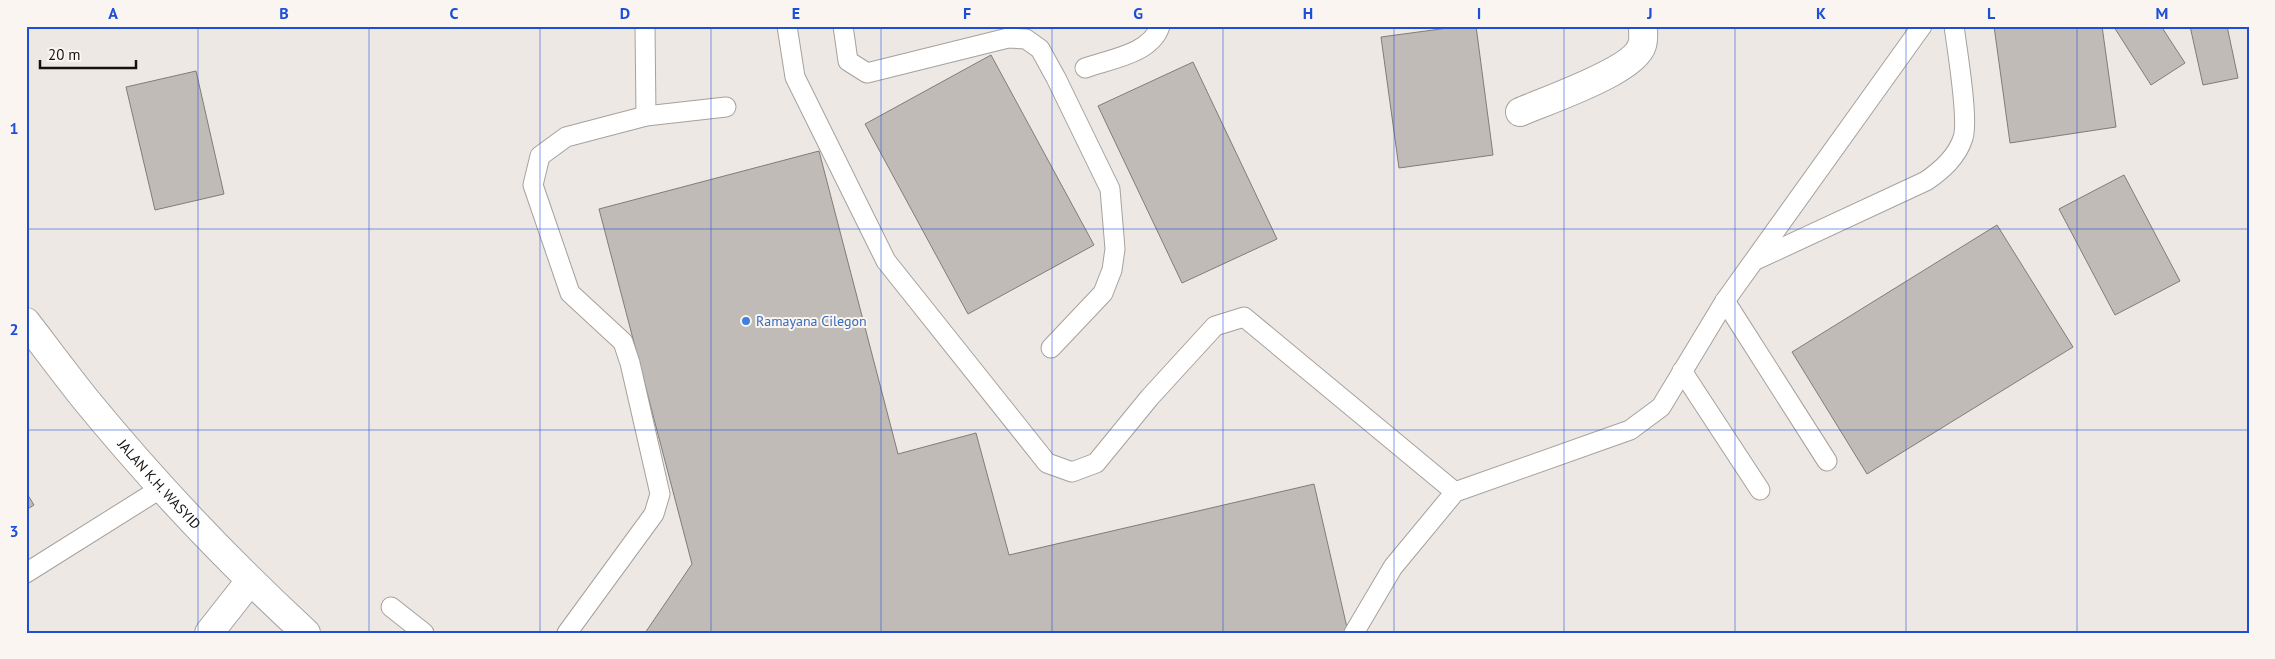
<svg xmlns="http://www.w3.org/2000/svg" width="2275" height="659" font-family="'PT Sans',sans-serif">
  <rect width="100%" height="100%" fill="#ede8e3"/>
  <g fill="#c0bbb7" stroke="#807c77">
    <polygon points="1463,26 1476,26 1493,155 1399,168 1381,37"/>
    <polygon points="1994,26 2102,26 2116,127 2010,143"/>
    <polygon points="2115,26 2161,26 2185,63 2151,85 2114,27"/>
    <polygon points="2190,26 2227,26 2238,78 2203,85"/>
    <polygon points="991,55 1094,245 968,314 865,124"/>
    <polygon points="1193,62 1277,239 1182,283 1098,106"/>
    <polygon points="196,71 224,194 155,210 126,87"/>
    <polygon points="819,151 898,454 976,433 1009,555 1314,484 1348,632 645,633 692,564 599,209"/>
    <polygon points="2124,175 2180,281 2115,315 2059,209"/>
    <polygon points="1997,225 2073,347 1867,474 1792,352"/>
    <polygon points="26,492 34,505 26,510"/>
  </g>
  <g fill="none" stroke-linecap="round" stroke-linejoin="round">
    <defs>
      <g id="service">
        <polyline points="645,26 646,116"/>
        <polyline points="787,26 795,77 886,261 1047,463 1072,472 1096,463 1150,397 1215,326 1244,317 1455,492"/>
        <polyline points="843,26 848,61 867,73 1008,38 1026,39 1040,49 1056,78 1110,189 1115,249 1112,270 1103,293 1051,348"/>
        <path d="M1085 68C1110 59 1151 54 1160 26"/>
        <path d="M1758 259 1926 181C1942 170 1957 157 1963 138 1969 120 1957 49 1954 26"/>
        <polyline points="1725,301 1827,461"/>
        <polyline points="1682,371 1760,490"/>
        <polyline points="26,573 163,487"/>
        <polyline points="391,607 424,633"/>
        <polyline points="567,633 654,514 660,494 630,363 623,342 570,293 533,185 540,156 566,137 646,116 726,107"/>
        <polyline points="1354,633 1393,567 1455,492 1630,430 1661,407 1725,301 1922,26"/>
      </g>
      <g id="minor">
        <path d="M1520 112C1545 101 1635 71 1642 45 1644 40 1643 32 1643 26"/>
        <path id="s1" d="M26 322C46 348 66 375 86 400 154 483 228 561 306 633"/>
        <polyline points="209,633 250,581"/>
      </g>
    </defs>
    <use href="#service" stroke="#a6a19d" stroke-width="21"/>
    <use href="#minor" stroke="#a6a19d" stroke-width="30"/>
    <use href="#service" stroke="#fff" stroke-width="19"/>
    <use href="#minor" stroke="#fff" stroke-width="28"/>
  </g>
  <path fill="none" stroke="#1d4ed8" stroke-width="1" stroke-opacity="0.55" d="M198 26V633M369 26V633M540 26V633M711 26V633M881 26V633M1052 26V633M1223 26V633M1394 26V633M1564 26V633M1735 26V633M1906 26V633M2077 26V633M26 229H2249M26 430H2249"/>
  <circle fill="#3f7fe0" stroke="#faf5f0" stroke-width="2" cx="746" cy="321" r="5"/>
  <g text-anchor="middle" stroke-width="4" stroke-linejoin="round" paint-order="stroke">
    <g font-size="14" fill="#366cbe" stroke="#faf5f0" text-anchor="start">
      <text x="756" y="326">Ramayana Cilegon</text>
    </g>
    <g font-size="14" fill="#141210" stroke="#faf5f0">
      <text dy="5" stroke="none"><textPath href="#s1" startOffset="210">JALAN K.H. WASYID</textPath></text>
    </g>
  </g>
  <rect width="2275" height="659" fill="none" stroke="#faf5f0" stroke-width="55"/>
  <path d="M40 60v8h96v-8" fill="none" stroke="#141210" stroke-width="2.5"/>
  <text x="48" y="60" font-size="15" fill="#141210" stroke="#faf5f0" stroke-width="4" paint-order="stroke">20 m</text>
  <rect x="28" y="28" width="2220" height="604" fill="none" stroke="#1d4ed8" stroke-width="2"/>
  <g font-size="16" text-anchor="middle" font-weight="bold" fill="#1d4ed8">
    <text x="113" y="19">A</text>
    <text x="284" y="19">B</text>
    <text x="454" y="19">C</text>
    <text x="625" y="19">D</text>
    <text x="796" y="19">E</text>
    <text x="967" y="19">F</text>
    <text x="1138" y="19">G</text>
    <text x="1308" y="19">H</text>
    <text x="1479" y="19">I</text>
    <text x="1650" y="19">J</text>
    <text x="1821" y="19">K</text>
    <text x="1991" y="19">L</text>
    <text x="2162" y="19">M</text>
    <text x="14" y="134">1</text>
    <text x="14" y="335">2</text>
    <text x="14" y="537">3</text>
  </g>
</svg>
